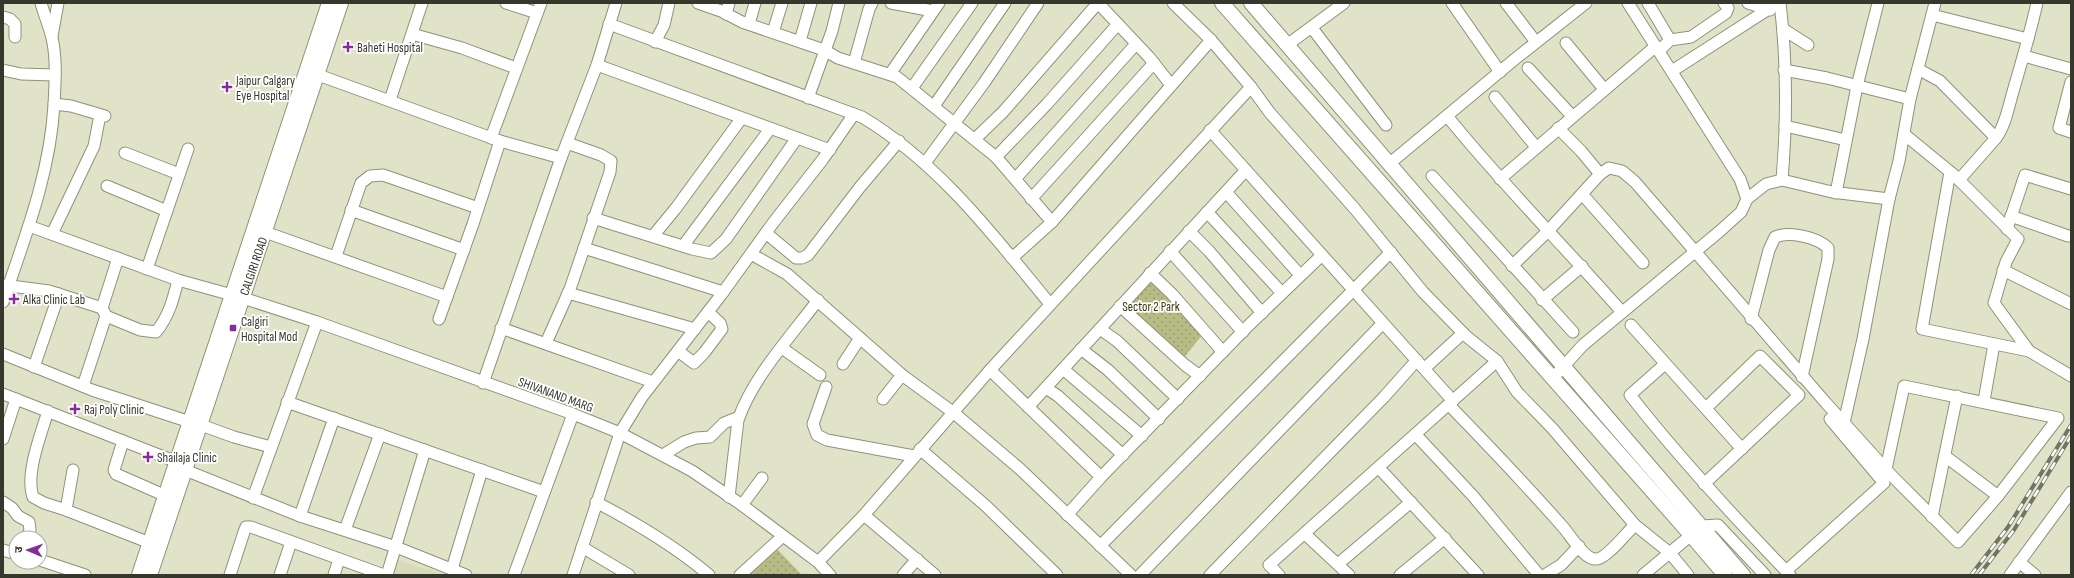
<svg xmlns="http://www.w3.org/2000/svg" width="2074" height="578" font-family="'Sofia Sans Condensed','Noto Sans Devanagari',sans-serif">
  <defs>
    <pattern id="park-dots" width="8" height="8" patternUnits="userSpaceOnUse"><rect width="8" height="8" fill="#b7bc84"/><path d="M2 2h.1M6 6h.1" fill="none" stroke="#969a6c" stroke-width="1.8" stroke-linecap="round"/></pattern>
  </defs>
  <rect width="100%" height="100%" fill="#e0e3c8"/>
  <polygon fill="#d7dbb7" points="397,560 446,575 391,575"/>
  <g fill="url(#park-dots)">
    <polygon points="1150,275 1203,334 1182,360 1122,306"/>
    <polygon points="775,547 802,575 741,575"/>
  </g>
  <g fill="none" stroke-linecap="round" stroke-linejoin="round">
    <defs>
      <g id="minor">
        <polyline points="506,3 537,13"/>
        <polyline points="698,3 721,11 742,22 824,50 838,58 897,77 996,157 1052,222"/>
        <polyline points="891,3 933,11"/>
        <polyline points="1173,3 1211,40 1251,87 1270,113 1355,209 1423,292 1466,336 1497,361 1517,392 1552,428 1635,525 1670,553 1688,575"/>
        <polyline points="1452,3 1500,72"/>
        <polyline points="1506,3 1536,42"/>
        <polyline points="1648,3 1670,40"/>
        <polyline points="1748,3 1770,10"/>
        <path d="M1780 3C1787 61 1787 121 1782 180"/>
        <polyline points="726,14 729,3"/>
        <polyline points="1932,15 2028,39"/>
        <polyline points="3,17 10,19 15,24 15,37"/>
        <path d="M609 24 862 117C939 163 994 236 1050 304"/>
        <polyline points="749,24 755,3"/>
        <polyline points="1312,28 1386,125"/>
        <polyline points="1783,29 1808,45"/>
        <polyline points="773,32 782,3"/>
        <polyline points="412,34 462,48 516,68"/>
        <polyline points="52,36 58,3"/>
        <polyline points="800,41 811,3"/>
        <polyline points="655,42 664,25 669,3"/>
        <polyline points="1566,43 1604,89"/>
        <polyline points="1287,45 1344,3"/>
        <polyline points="1659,51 1670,40 1691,37 1726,13 1728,8 1724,3"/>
        <polyline points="2024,56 2071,69"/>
        <polyline points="854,63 869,9 872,3"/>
        <polyline points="597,65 830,150"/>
        <polyline points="1528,68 1572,116"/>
        <polyline points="1918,69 1940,81 1996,138 1959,180"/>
        <polyline points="3,70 21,74 55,75"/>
        <polyline points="1784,70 1827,78 1910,99"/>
        <polyline points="1672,71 1778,3"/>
        <polyline points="310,72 500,141 561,158"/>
        <polyline points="890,74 939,3"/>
        <polyline points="2071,82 2059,128 2071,132"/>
        <polyline points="912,88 972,3"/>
        <polyline points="1495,97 1536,147"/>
        <polyline points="808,98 832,31 839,3"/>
        <polyline points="390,100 422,3"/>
        <polyline points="54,104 71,106 105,116"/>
        <polyline points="934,106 1005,3"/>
        <path d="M1447 116C1502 184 1564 246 1622 312"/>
        <polyline points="1785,126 1846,140"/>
        <polyline points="1558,128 1581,151 1600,174"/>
        <polyline points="1210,130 1453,401"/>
        <polyline points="1904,134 1954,175 2018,239 2006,262 1994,303 2029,351 2071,376"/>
        <polyline points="491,138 541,3"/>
        <path d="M1996 138C2005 126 2008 109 2012 95 2021 64 2030 34 2037 3"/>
        <polyline points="975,139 1003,112 1098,3 1149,57 1171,85"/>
        <polyline points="125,153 179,174"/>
        <polyline points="996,157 1047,104 1118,24"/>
        <polyline points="925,163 984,83 1038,3"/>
        <polyline points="1389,164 1515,59 1586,3"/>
        <polyline points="1950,172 1922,329 2029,351"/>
        <polyline points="1432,176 1573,332"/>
        <polyline points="1015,179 1136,44"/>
        <polyline points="1500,179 1656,46"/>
        <polyline points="107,186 167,211"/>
        <polyline points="1226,192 1300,275"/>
        <polyline points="1836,193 1857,86 1878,3"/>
        <polyline points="1582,194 1643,263"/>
        <polyline points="1031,199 1154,63"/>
        <polyline points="1747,199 1766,184 1782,180 1832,192 1889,199"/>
        <polyline points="351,210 464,250"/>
        <polyline points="1207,212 1282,293"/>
        <polyline points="2011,216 2068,236"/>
        <polyline points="593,218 692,249 711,253 726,239 797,138"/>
        <polyline points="29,226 178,280 243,298 317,322 573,414 620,433 692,471 742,505 818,562 830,575"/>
        <polyline points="2007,229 2025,175 2071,189"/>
        <polyline points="1189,231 1209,251 1262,313"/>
        <polyline points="265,232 447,297"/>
        <polyline points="766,233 796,258 802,258 808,255 860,187 899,141"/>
        <polyline points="52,234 94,146 100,115"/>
        <polyline points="653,236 676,208 741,119"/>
        <polyline points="683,246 770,129"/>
        <polyline points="584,248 723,292"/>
        <polyline points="1170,251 1243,332"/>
        <polyline points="751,254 787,274 902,375 954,413 1020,469 1131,575"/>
        <polyline points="336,256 361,183 370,176 383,175 478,208"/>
        <path d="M118 258 102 308 106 316 140 330 156 332C169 316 173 300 178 280"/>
        <polyline points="1012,258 1052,222 1211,40"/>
        <polyline points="1512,266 1548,231 1600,174 1609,168 1622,171 1635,182 1826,403 1893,477 1958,542 1998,496 1945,456"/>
        <polyline points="147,269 188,149"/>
        <polyline points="2003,270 2071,304"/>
        <polyline points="1150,273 1172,294 1223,352"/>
        <polyline points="3,285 49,291 102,308"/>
        <polyline points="568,293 695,329"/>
        <polyline points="1542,300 1582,266"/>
        <path d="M3 302C25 237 50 174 54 105 55 83 57 60 52 38 49 26 44 14 41 3"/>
        <polyline points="1120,306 1185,365 1200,376"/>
        <polyline points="439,319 473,224 500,141"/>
        <path d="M1751 319 1769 250 1775 237C1789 231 1817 237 1828 248V259L1802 377"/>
        <polyline points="1631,325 1742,449"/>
        <polyline points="501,328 653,382"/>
        <polyline points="1100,329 1117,341 1178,399"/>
        <polyline points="546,343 570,289 610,172 611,161 601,155 567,143"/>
        <polyline points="782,348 820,375"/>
        <polyline points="1081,349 1108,370 1159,419"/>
        <polyline points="678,351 694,363 704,353 722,329 720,323 708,312"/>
        <polyline points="3,354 92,390 190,422"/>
        <polyline points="843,364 860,338"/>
        <path d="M1665 364 1630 395C1680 459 1734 517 1790 575"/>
        <polyline points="34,367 59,294"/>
        <polyline points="1425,368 1463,333"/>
        <polyline points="1063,369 1142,436"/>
        <polyline points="990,370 1101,477"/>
        <polyline points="1553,378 1583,345 1720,231 1741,212 1747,199 1740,179 1628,3"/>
        <polyline points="483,383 561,158 597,65 616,3"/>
        <polyline points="83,386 106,316"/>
        <polyline points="826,387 813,424 817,435 827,440 914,456"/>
        <polyline points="1046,388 1058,396 1123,455"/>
        <polyline points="3,394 177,462"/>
        <polyline points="883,399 902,375"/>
        <polyline points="1984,401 1994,344"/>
        <polyline points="287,402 544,492"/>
        <path d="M1449 405C1488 445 1526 485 1563 527 1571 536 1585 561 1597 559 1607 558 1627 532 1635 525"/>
        <polyline points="1028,407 1246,170"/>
        <path d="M48 411C41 434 25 474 33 497L44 503 63 509 150 543"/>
        <polyline points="1844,423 1863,339 1889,199 1899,161 1910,99 1935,3"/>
        <polyline points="201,425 234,437 271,447"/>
        <polyline points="1416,435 1473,496 1539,575"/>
        <polyline points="3,439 16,399"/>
        <polyline points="123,441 114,470 116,474 166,496"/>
        <polyline points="920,449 986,506 1057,575"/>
        <polyline points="663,455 684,442 696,438 710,437 724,423 739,417"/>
        <polyline points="1379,468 1478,575"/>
        <polyline points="1886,469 1904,386 2058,418 1998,496"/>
        <polyline points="185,470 300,516 396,547 466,575"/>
        <polyline points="1704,484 1799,395 1760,356 1706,408"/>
        <path d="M729 497 738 420C753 377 791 336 818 300"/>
        <polyline points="253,498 317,322"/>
        <polyline points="3,502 12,508 18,516 29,522 30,530 27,538"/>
        <path d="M596 502C636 523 675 546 709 575"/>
        <polyline points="742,505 762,478"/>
        <polyline points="66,510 73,470"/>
        <polyline points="864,515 935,575"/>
        <polyline points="1067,515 1101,477 1248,326 1322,255"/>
        <polyline points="300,516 334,418"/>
        <polyline points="1932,517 1957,396"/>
        <polyline points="345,530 380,434"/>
        <polyline points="1305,534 1349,575"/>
        <polyline points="1100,546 1391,252"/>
        <polyline points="582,547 629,575"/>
        <polyline points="3,550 16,554"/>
        <polyline points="40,560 85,575"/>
        <polyline points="818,562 864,515 990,370 1251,87"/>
        <polyline points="2019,562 2035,575"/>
        <polyline points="1338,564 1411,502"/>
        <polyline points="452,569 482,470"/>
        <polyline points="1786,571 1884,483 1830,419"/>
        <polyline points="230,575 244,532 246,527 251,527 384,575"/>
        <polyline points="280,575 291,542"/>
        <polyline points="334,575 339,559"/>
        <polyline points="387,575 425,450"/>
        <polyline points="514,575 573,414"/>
        <polyline points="573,575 620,433 642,397 721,295 773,223 823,159 854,114"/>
        <polyline points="740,575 783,536"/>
        <polyline points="903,575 917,559"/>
        <polyline points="1140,575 1382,324"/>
        <polyline points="1210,575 1384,397 1417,360"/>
        <polyline points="1279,575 1269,565 1497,361"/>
        <polyline points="1400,575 1445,538"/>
        <polyline points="1545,575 1561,565 1579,546"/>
        <polyline points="1643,575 1702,526 1718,525 1765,575"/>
        <polyline points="2010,575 2071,492"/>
      </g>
      <g id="major">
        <polyline points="1222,3 1691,535 1725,575"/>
        <polyline points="1251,3 1743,575"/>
        <polyline points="139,575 329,3"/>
        <polyline points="150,575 341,3"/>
      </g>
    </defs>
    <use href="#minor" stroke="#8f9278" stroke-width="13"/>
    <use href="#major" stroke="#8f9278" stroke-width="16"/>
    <use href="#minor" stroke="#fff" stroke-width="11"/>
    <use href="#major" stroke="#fff" stroke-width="14"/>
    <defs>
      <g id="rail">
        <polyline points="1971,575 2008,527 2071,425"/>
        <polyline points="1979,575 2014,530 2071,436"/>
      </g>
    </defs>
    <use href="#rail" stroke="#727564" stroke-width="4"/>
    <use href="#rail" stroke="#fff" stroke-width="2.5" stroke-dasharray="8" stroke-linecap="butt"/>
  </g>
  <g fill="#852d9a" stroke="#fff" stroke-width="1.5">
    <path d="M346 41h4v4h4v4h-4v4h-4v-4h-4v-4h4z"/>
    <path d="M225 81h4v4h4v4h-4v4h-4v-4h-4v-4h4z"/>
    <path d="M12 293h4v4h4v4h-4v4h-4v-4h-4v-4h4z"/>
    <rect x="229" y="324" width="8" height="8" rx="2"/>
    <path d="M73 403h4v4h4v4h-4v4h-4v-4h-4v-4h4z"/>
    <path d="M146 451h4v4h4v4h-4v4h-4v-4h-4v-4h4z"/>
  </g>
  <g text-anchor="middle" stroke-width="3.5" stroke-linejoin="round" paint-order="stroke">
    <g font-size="13" fill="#36382d" stroke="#fff" text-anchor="start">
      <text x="357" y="52">Baheti Hospital</text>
      <text x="236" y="85">Jaipur Calgary<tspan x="236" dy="15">Eye Hospital</tspan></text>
      <text x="23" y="304">Alka Clinic Lab</text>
      <text x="241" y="326">Calgiri<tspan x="241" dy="15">Hospital Mod</tspan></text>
      <text x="84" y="414">Raj Poly Clinic</text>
      <text x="157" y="462">Shailaja Clinic</text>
    </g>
    <g font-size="13" fill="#36382d" stroke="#fff">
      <text transform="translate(253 266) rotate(-71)" y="5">CALGIRI ROAD</text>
      <text transform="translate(556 394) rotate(20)" y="5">SHIVANAND MARG</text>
    </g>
    <g font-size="13" fill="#34360d" stroke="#fff">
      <text x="1151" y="311">Sector 2 Park</text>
    </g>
  </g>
  <rect width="2074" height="578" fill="none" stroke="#36382d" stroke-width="8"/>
  <g transform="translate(28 550) rotate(272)"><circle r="19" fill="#ffffff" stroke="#afafab"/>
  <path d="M0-3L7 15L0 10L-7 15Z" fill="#852d9a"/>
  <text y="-6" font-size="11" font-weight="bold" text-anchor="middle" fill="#36382d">उ</text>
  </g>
</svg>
